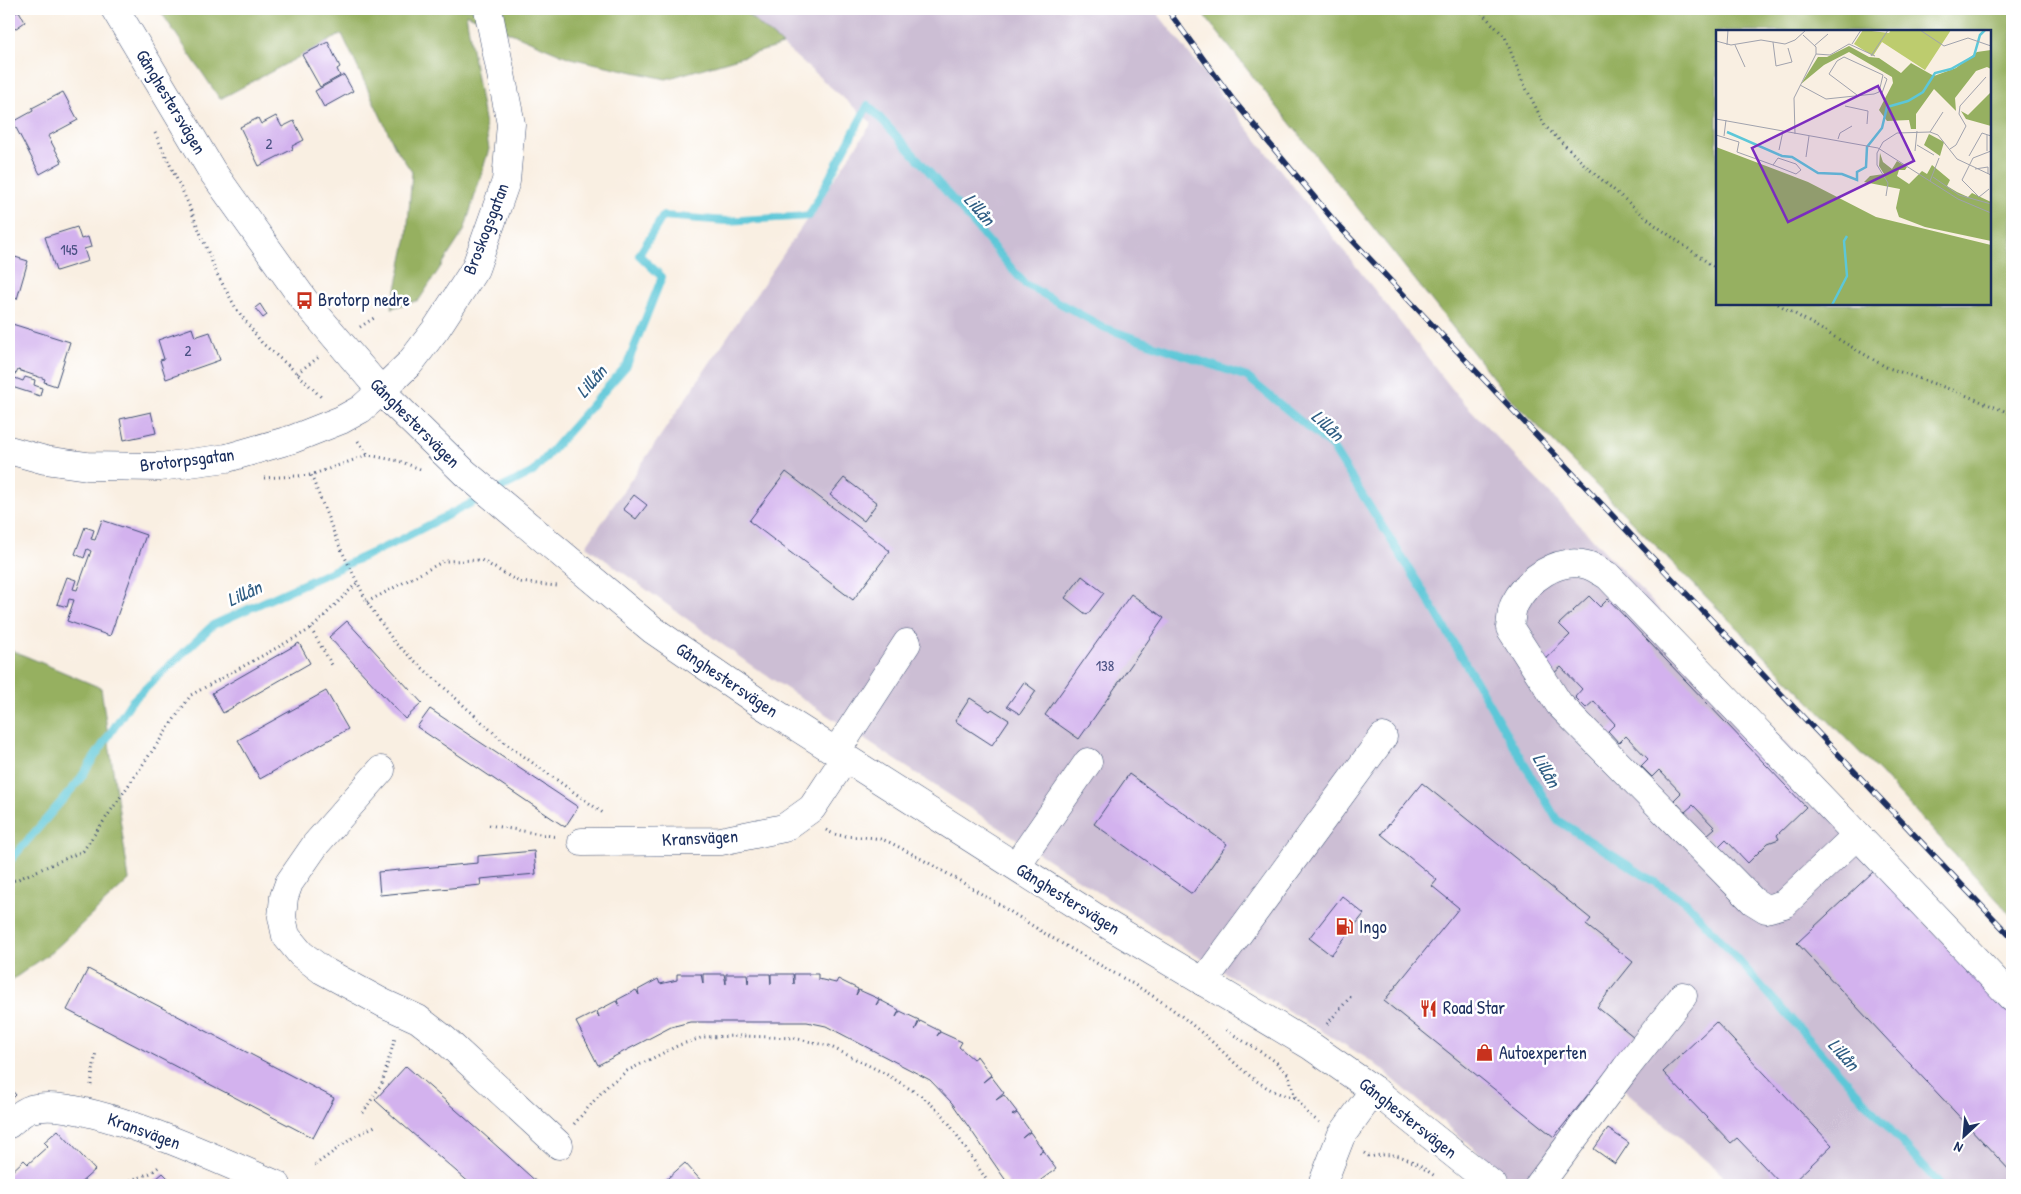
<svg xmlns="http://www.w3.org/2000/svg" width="2021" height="1194" font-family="'Patrick Hand',sans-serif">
  <rect width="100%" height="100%" fill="#fff"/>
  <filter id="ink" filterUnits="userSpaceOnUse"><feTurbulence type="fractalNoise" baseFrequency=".02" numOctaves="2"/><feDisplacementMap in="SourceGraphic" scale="10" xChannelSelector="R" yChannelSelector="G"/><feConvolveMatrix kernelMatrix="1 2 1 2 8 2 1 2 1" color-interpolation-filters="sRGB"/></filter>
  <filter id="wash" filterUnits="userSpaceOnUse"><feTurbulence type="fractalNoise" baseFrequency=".0096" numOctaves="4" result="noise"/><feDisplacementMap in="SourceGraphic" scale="20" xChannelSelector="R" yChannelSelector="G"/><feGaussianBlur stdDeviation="1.12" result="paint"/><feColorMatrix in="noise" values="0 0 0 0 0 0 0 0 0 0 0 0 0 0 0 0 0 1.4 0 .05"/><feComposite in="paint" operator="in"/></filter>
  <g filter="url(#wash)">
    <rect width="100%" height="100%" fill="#f9efe2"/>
    <polygon fill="#ccbed4" points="741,9 1154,9 1457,395 2012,983 2012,1185 1734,1185 1614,1081 1542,1185 1517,1185 1373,1062 1179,945 752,666 586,546 872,123"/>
    <g fill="#96b061" stroke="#587060" fill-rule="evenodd">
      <polygon points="159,9 741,9 783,45 666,79 570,58 466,14 489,149 464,231 419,300 392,308 407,237 412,172 395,147 342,34 220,99"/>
      <path d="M1199 9H2012V916L1881 774 1506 394ZM1717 31H1990V304H1717Z"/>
      <polygon points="9,649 101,688 129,880 53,951 9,982"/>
    </g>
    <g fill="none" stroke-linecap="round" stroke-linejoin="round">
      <g stroke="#5dc7d8" stroke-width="8">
        <polyline points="495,491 533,472 627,365 662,277 639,255 663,216 726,221 809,216 868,105 919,160 1025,284 1105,328 1247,377 1332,447 1422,589 1557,820 1686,902 1940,1185"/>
        <polyline points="9,862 78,782 131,702 213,625 396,542 485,496"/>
      </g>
    </g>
    <g id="blocks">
      <g fill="#d3b2ee">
        <polygon points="9,9 12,15 19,11 25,22 9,33"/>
        <polygon points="328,42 340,67 337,69 340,76 320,87 302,55"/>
        <polygon points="344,75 353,91 324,107 315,91"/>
        <polygon points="63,92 78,120 48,136 62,162 40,174 13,122 33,111 32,108"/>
        <polygon points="276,116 282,127 294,121 304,140 292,146 293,149 259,166 240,127 258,118 261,124"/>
        <polygon points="77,227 81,239 88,237 91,247 84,249 88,261 56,271 45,237"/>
        <polygon points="15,257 28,261 17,299 9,296 9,278"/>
        <polygon points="260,304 267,315 263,318 255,308"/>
        <polygon points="9,323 70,342 56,386 44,382 45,379 18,370 16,374 9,372"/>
        <polygon points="192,328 195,337 210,332 220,360 166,379 160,360 164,359 158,340"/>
        <polygon points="25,377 35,380 34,385 42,388 40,396 12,387 15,378 23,381"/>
        <polygon points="151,412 156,433 124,440 120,419"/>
        <polygon points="786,472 890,551 853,600 749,521"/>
        <polygon points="844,478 877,503 864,521 830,495"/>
        <polygon points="634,495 647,505 636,519 623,509"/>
        <polygon points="102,520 146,535 110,636 67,621 74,600 69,599 67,607 57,604 67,577 76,580 73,589 77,590 91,551 87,549 84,558 75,554 85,527 94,530 91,539 95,540"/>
        <polygon points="1082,576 1104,593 1087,615 1065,598"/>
        <polygon points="1131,594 1164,618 1079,739 1045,715"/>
        <polygon points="1589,596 1600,607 1608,599 1806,807 1777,835 1779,839 1768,843 1748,863 1726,840 1719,847 1707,835 1715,828 1693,805 1685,812 1674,800 1681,793 1659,770 1652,777 1641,766 1648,759 1626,736 1619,743 1608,731 1615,724 1594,701 1586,708 1575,697 1582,689 1561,667 1553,674 1542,662 1570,635 1559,624"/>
        <polygon points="347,621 422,703 405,719 329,637"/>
        <polygon points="299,643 310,663 223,713 212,693"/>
        <polygon points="1024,682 1036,691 1020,714 1007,706"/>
        <polygon points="326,691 348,729 260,779 238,740"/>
        <polygon points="970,698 990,711 992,709 1009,720 992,745 955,721"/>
        <polygon points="430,709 578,807 565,827 417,727"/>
        <polygon points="1129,774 1227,844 1192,894 1094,824"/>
        <polygon points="1422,783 1591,919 1586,925 1633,962 1597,1007 1634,1037 1554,1137 1384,1001 1459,908 1432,886 1437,880 1381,834"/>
        <polygon points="534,851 536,874 480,879 481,885 380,895 378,872 478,863 478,856"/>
        <polygon points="1874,871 2012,1016 2012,1173 1797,943"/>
        <polygon points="1342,896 1364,914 1331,955 1309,938"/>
        <polygon points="88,969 334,1098 313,1138 67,1010"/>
        <polygon points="677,974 701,974 703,984 703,974 724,974 726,984 726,974 747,974 748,984 749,974 770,974 771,984 771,974 793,974 794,984 794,974 818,974 818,979 836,983 838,979 858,989 856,995 859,990 879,999 876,1005 880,1000 899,1010 896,1017 900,1011 919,1020 915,1030 920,1021 940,1031 937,1036 940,1032 962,1042 959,1047 973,1059 977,1056 991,1075 983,1082 991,1076 1004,1093 996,1100 1004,1095 1017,1112 1012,1115 1013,1116 1017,1113 1030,1131 1022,1138 1030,1132 1043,1150 1039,1153 1043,1151 1056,1169 1034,1185 1009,1185 952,1103 930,1080 826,1026 807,1022 690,1022 671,1027 598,1065 576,1022 596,1012 599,1017 597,1011 616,1001 619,1006 617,1000 636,990 639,995 638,990 658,979 660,984 677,980"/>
        <polygon points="1716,1022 1832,1145 1790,1185 1782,1185 1737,1138 1731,1143 1663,1072"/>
        <polygon points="406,1066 489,1139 540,1185 472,1185 396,1119 375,1100"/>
        <polygon points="9,1087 16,1095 9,1102"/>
        <polygon points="1608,1129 1629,1143 1615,1164 1594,1149"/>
        <polygon points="58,1130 95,1170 78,1185 9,1185 9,1174 24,1160 28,1164 48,1146 44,1142"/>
        <polygon points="685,1163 705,1185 660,1185"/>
        <polygon points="163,1173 175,1185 149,1185"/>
      </g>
    </g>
  </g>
  <g filter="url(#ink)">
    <use href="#blocks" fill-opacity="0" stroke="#3c4c72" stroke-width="1"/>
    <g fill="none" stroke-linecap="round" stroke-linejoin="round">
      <defs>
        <g id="minor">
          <polyline points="115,9 212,171 304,300 381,391 465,473 653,630 761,704 1095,917 1311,1046 1374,1090 1493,1185"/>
          <polyline points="9,450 45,460 87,466 160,467 227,458 293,439 341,420 361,409 381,391 410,363 436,329 475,269 506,181 511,124 488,9"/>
          <polyline points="836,752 907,643"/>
          <polyline points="381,770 316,844 289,883 284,897 282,917 286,936 301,954 322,970 383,1003 418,1019 444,1039 559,1145"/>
          <path d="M1857 835 1784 904 1766 909 1753 901 1559 704 1510 628C1511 621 1511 611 1514 605 1527 579 1558 557 1587 565 1594 567 1601 572 1608 576 1743 716 1878 856 2012 998"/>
          <polyline points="582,842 721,841 784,828 812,808 845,758"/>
          <polyline points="1016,866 1088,762"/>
          <polyline points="1203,982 1383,737"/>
          <path d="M9 1124C15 1119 23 1111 31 1109 81 1094 227 1164 277 1185"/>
          <polyline points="1322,1185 1341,1136 1374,1090"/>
          <polyline points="1539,1185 1626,1068 1683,996"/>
        </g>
      </defs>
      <use href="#minor" stroke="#3c4c72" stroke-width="29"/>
      <g stroke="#3c4c72" stroke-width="3" stroke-dasharray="1 4" stroke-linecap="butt">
        <polyline points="1478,9 1505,37 1522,80 1545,126 1588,168 1655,225 1717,269"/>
        <polyline points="155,133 188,203 217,274 237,310 262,343 297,373 322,398"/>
        <polyline points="1778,304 1886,367 1955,391 2012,414"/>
        <polyline points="360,327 374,318"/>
        <polyline points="297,373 319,357"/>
        <polyline points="358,441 368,455"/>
        <polyline points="420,469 399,461 368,455 311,475 338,543 367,602 395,643 505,743 603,813"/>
        <polyline points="264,478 311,475"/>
        <polyline points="367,602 444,561 481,560 519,582 557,586"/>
        <polyline points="311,629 332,665"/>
        <polyline points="489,825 557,837"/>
        <path d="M826 830C845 842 870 832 891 843 944 870 994 901 1044 933 1082 956 1122 976 1159 1000 1176 1011 1194 1026 1209 1039 1236 1063 1259 1091 1295 1098"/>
        <polyline points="9,881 16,880 83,851 191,695 311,629 357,583"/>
        <polyline points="1327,1024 1352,995"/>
        <polyline points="1226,1030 1275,1061 1289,1075 1294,1095 1309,1115 1319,1122"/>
        <polyline points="91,1085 96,1051"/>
        <polyline points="363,1113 382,1083 395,1038"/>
        <polyline points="574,1124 606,1087 627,1071 679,1045 704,1037 744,1036 794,1038 829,1046 886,1074 923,1097 944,1116 990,1185"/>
        <path d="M1364 1153 1370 1157C1399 1150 1411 1160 1435 1176"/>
        <polyline points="315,1165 355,1136 375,1126"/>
        <polyline points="116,1185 151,1173 161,1165"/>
      </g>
      <use href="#minor" stroke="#fff" stroke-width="28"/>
      <defs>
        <polyline id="rail" points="1167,9 1234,101 1336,223 2012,938"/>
      </defs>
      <use href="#rail" stroke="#1b2f5e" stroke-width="5.5"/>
      <use href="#rail" stroke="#fff" stroke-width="4" stroke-dasharray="11" stroke-linecap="butt"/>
    </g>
  </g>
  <defs>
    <symbol id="bus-bare" viewBox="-9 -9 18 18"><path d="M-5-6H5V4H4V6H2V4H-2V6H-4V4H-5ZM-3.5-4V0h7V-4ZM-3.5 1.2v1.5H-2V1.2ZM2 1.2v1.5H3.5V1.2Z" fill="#c8321e" stroke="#fff" stroke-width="2.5" paint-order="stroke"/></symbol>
    <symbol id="fuel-bare" viewBox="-9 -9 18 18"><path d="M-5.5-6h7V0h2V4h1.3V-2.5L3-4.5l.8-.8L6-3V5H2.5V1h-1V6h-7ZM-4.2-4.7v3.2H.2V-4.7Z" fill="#c8321e" stroke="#fff" stroke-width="2.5" paint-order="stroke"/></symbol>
    <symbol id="restaurant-bare" viewBox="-9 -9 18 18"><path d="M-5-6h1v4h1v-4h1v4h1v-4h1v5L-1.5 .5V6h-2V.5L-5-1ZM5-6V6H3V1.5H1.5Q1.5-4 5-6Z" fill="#c8321e" stroke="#fff" stroke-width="2.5" paint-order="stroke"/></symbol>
    <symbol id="shop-bare" viewBox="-9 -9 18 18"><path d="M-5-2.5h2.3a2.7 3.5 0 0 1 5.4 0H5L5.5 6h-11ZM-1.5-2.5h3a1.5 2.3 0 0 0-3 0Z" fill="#c8321e" stroke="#fff" stroke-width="2.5" paint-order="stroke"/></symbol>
  </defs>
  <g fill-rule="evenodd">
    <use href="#bus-bare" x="292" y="288" width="25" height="25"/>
    <use href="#fuel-bare" x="1332" y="914" width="25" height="25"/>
    <use href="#restaurant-bare" x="1416" y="996" width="25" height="25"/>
    <use href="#shop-bare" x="1472" y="1040" width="25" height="25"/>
  </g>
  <g text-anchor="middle" stroke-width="5" stroke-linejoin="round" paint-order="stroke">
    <g font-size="15" fill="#495082">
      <text x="269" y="149">2</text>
      <text x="69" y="255">145</text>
      <text x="188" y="356">2</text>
      <text x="1105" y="671">138</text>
    </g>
    <g font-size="18" fill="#1b2f5e" stroke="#fff">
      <text transform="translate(171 102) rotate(59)" y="6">Gånghestersvägen</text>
      <text transform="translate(486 229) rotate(-69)" y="6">Broskogsgatan</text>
      <text transform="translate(415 423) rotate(45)" y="6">Gånghestersvägen</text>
      <text transform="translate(187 460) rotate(-7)" y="6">Brotorpsgatan</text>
      <text transform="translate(727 680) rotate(34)" y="6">Gånghestersvägen</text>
      <text transform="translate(700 838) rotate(-3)" y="6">Kransvägen</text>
      <text transform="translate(1068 899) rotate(32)" y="6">Gånghestersvägen</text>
      <text transform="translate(1408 1118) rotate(38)" y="6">Gånghestersvägen</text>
      <text transform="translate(144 1131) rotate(20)" y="6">Kransvägen</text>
    </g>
    <g font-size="18" fill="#1b2f5e" stroke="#fff" text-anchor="start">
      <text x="318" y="306">Brotorp nedre</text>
      <text x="1359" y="933">Ingo</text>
      <text x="1443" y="1014">Road Star</text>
      <text x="1499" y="1059">Autoexperten</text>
    </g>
    <g font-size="19" font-style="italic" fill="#2f5d83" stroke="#fff">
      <text transform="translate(980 209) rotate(49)" y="7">Lillån</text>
      <text transform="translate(591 381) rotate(-49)" y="7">Lillån</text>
      <text transform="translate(1328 425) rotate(43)" y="7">Lillån</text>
      <text transform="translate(244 593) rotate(-25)" y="7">Lillån</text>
      <text transform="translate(1547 770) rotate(60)" y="7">Lillån</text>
      <text transform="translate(1844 1054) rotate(48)" y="7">Lillån</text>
    </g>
  </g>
  <g transform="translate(1716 30)">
    <rect width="275" height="275" fill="#f9efe2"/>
    <path d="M147 0 173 3 175 0H235L209 40 166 12 157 26 138 14Z" fill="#bdcc6e"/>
    <path d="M133 16 153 27 163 28 185 43 195 33 218 46 240 38 261 22 275 20V39L271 37 260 41 239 68 240 81 218 59 200 84V99H195L193 90 171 91 163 80 177 53 176 47 133 22 108 35 85 54 102 27H111ZM275 62V96L250 89 245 81 252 85ZM213 104 228 112 224 126 208 115ZM0 117 92 152 160 187 275 215V275H0ZM164 123 167 132 176 139 181 131 191 137 189 140H183L181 146 193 154 206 141 211 144 216 135 234 150 231 156 241 162 252 167 256 163 275 172V211L209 197 183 187 180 178 184 159 148 152 154 146 168 144 163 136Z" fill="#96b061"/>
    <path fill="none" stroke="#5dc7d8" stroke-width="2.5" d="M11 102 66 126 76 127 102 143 126 144 141 150V142L150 137 151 117 166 98 171 77 192 71 207 62 219 43 235 39 258 26 264 5 269 0M116 275 131 246 128 211 131 206"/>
    <path fill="none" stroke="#a0a2ad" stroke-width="1" d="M204 0 228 16 252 8 275 16M0 11 15 15 45 10 69 14 79 10 90 0M57 12 60 36 76 32 72 18M136 14 145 0M11 15 12 0M19 15 29 37M98 16 112 4M100 24 114 25 133 14 159 26M155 26 172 0M84 55 110 69 158 64 163 62 167 45 128 27 121 31 113 44 141 65M166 63 171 49 168 47M129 76 152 81 151 94M0 89 162 118 242 169 275 183M214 102 227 82M79 104 78 68 100 24V17L87 5M0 105 23 112 21 122 46 131 57 135 80 144 85 140 80 134 62 128 57 135M271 105V121M8 106 10 90M122 109 124 103 136 96M201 115 218 125M234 119 240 115 250 96 243 84 244 76 270 47M63 120 67 101M199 121 201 101M253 126 266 103 275 106M90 127 93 106M259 139 272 137V144M217 147 243 165 275 174M214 151 223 128M273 159 263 167 246 150 257 128 275 121M170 166 172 153 161 135V123L167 112 181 103 214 102 222 105 241 129 275 145"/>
    <path fill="#7b2cbf" fill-opacity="0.15" stroke="#7b2cbf" stroke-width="2.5" d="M162 56 198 131 72 192 36 118Z"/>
    <rect width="275" height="275" fill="none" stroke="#1b2f5e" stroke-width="2.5"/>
  </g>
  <rect width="2021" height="1194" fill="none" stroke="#fff" stroke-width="30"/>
  <g transform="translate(1964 1136) rotate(206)" stroke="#ffffff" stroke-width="4" paint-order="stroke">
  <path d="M0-4L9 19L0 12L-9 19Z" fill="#1b2f5e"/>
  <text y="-8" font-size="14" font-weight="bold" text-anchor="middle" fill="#1b2f5e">N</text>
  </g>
</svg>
